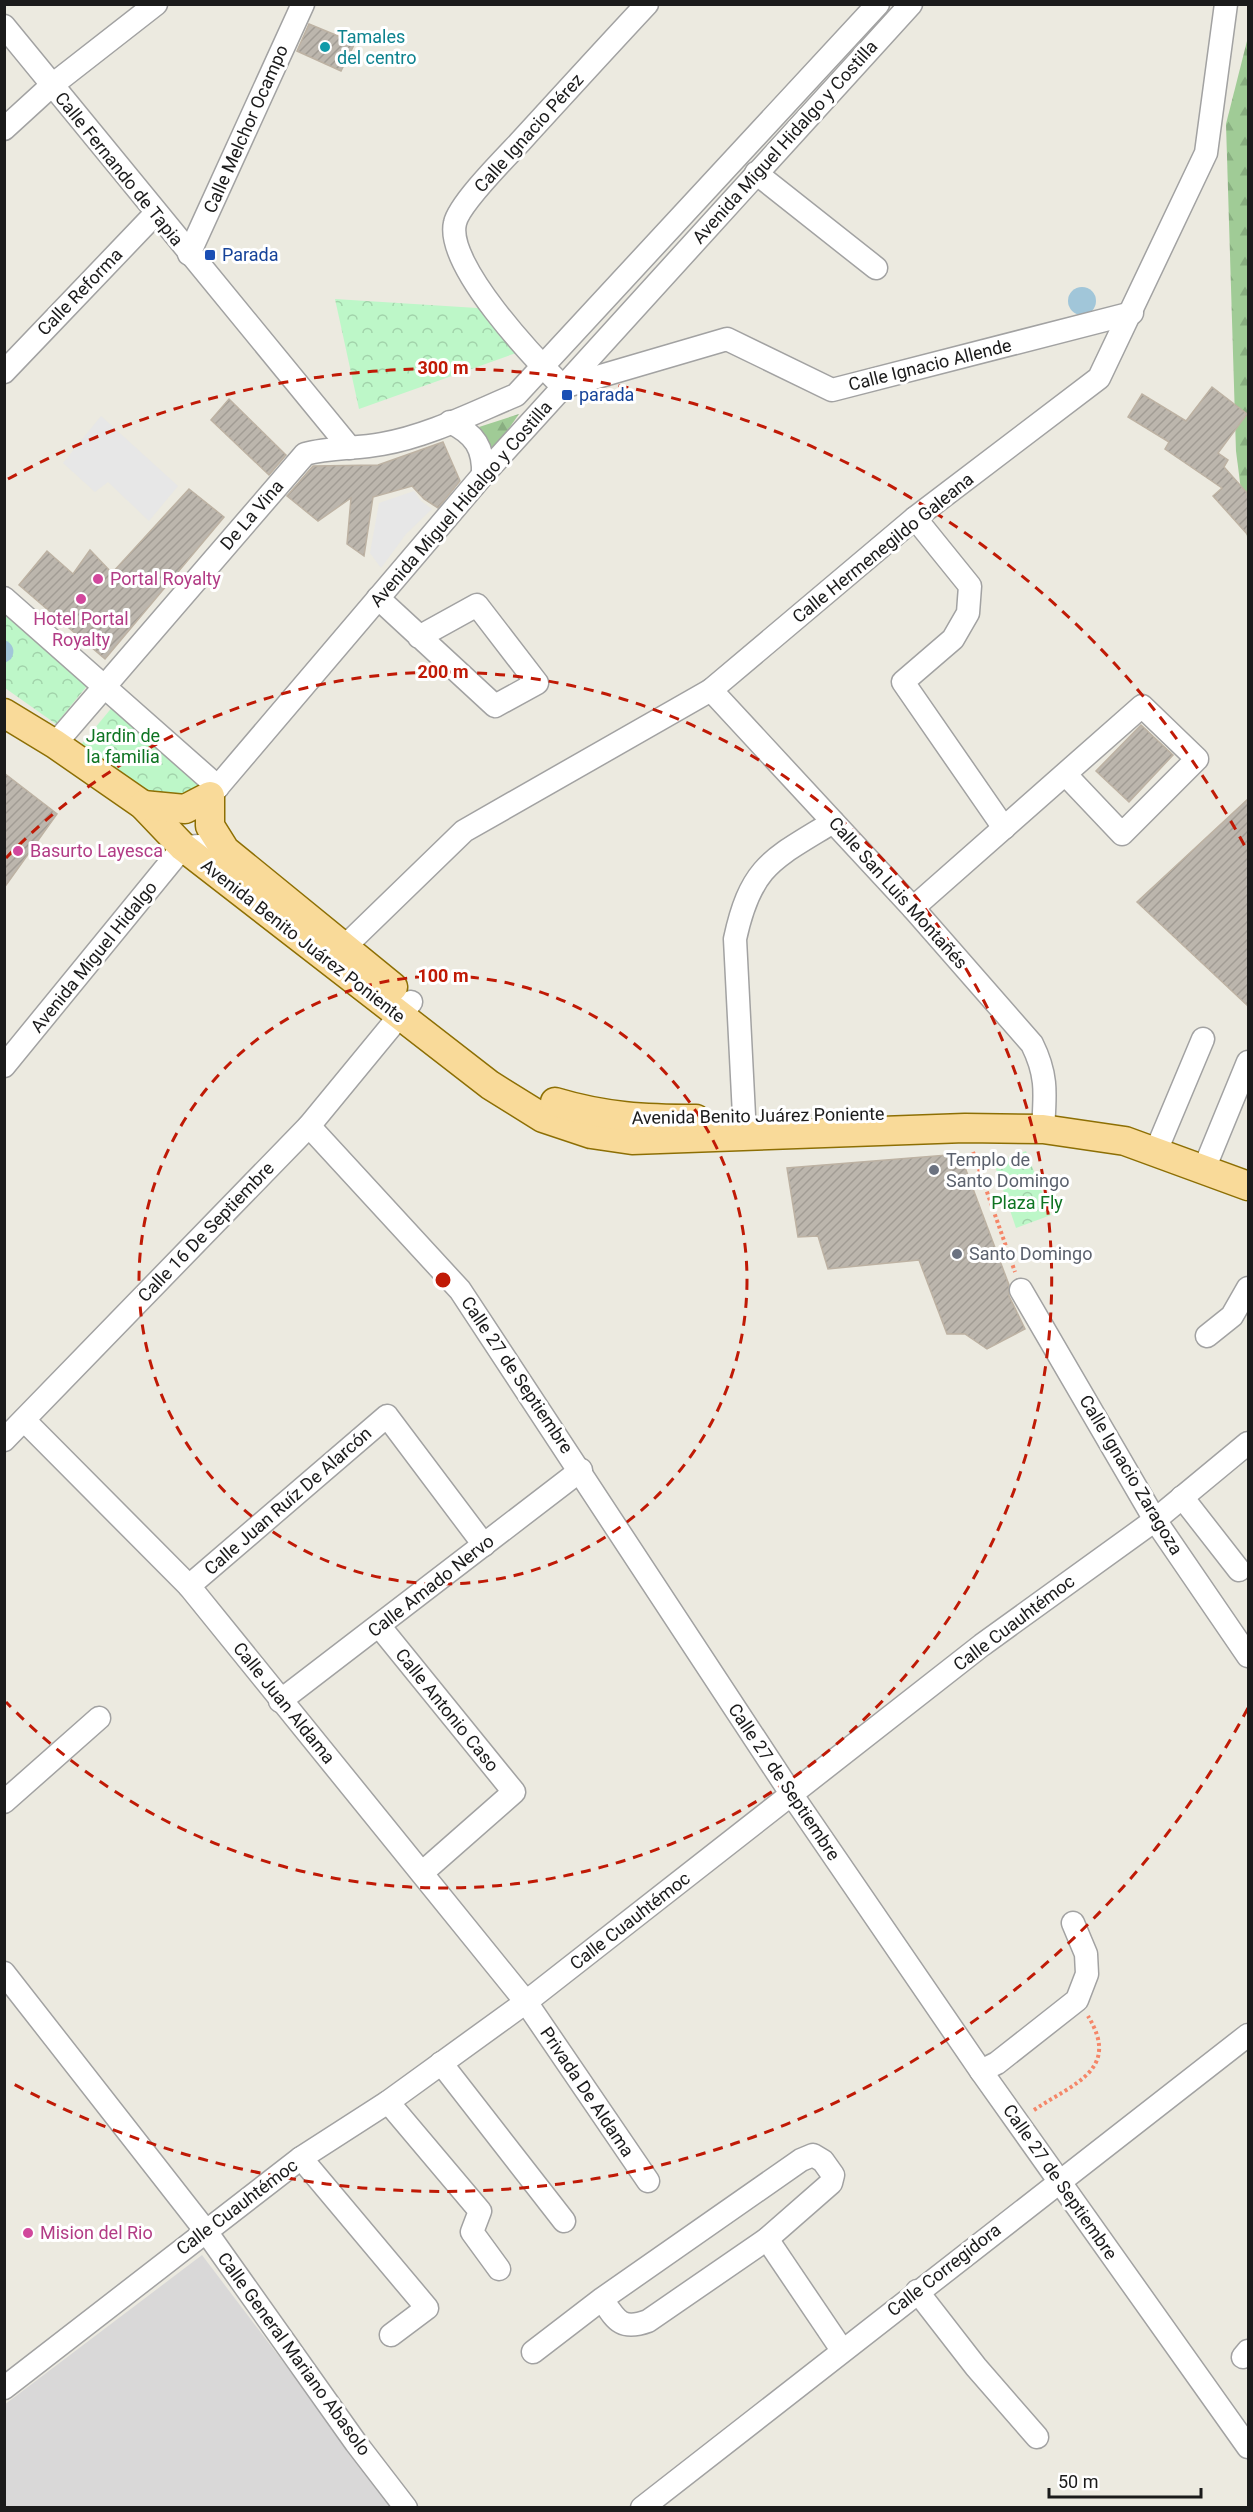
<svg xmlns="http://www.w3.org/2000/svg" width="1253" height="2512" font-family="Roboto,sans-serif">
  <defs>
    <pattern id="forest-firs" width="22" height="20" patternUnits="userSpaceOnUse" patternTransform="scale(1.5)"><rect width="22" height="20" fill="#a0cb96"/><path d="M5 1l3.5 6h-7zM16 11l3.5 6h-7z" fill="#89ae81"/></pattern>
    <pattern id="park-crowns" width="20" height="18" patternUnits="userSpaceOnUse" patternTransform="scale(1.5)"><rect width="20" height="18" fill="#bdf7c8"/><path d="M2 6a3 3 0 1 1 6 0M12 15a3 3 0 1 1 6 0" fill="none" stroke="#a2d3ab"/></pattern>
    <pattern id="building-hatch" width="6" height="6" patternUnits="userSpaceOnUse" patternTransform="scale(1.5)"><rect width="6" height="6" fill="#bcb6ad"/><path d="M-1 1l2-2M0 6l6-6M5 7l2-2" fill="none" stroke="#a19c94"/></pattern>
  </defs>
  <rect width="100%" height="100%" fill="#eceae0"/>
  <polygon fill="#d9d8d8" points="202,2255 393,2507 5,2507 4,2405"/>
  <g fill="url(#forest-firs)">
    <polygon points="1248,37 1248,545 1236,451 1226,124"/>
    <polygon points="519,414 493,451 479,427"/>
  </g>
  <g fill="url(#park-crowns)">
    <polygon points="335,299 493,309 516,353 359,409"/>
    <polygon points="4,606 91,681 56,724 5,688"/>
    <polygon points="114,705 203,781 185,801 168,805 80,746"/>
    <polygon points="1026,1151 1051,1215 1016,1228 994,1163"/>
  </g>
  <g fill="#e7e7e7">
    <polygon points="101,416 178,486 149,521 108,482 95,492 63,463"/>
    <polygon points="414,491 421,501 432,509 406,534 381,568 370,553 379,503"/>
  </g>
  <g fill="#a1c6d9">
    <circle cx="1082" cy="301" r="14"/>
    <path d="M4 640C13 643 16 651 11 659L5 663Z"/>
  </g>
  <g fill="url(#building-hatch)" stroke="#bdb2a3" stroke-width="1.5">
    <polygon points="309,24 355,43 341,71 297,51"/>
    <polygon points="1212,387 1247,414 1218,453 1228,460 1224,467 1248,494 1248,535 1213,496 1222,488 1165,449 1169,442 1128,417 1142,394 1186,421"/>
    <polygon points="229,399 286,455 269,475 211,420"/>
    <polygon points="443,442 460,481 438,508 424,499 412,486 373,497 364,556 347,544 351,498 318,521 287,496 313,466 378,465"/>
    <polygon points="189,489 224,517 105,659 19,585 47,551 73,574 90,550 112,573"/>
    <polygon points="1141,725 1173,755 1129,802 1096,771"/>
    <polygon points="4,773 57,814 4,888"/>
    <polygon points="1248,799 1248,1006 1137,902"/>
    <polygon points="960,1154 1009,1285 1009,1296 1025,1329 987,1349 965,1334 947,1334 919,1260 828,1269 818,1236 798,1237 787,1168"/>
  </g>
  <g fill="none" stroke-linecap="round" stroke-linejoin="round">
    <defs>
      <g id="minor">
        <path d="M647 4C604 50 562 96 520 142 505 158 459 204 455 223 445 265 535 359 563 387L727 339 832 390 1132 313"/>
        <polyline points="4,26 350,448"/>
        <polyline points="4,129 51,86 156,4"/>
        <polyline points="756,173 876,268"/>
        <polyline points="189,254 303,4"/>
        <polyline points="4,372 156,213"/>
        <path d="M450 422C475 434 484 448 483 475"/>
        <polyline points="915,518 970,586 968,613 953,639 903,682 1004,828"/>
        <polyline points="4,598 218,787"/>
        <polyline points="378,598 495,706 537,683 477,605 419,637"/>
        <path d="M711 690 913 908 1032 1044C1048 1076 1045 1095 1043 1129"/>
        <path d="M55 744 305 454C330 447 356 449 382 444 428 436 473 413 516 395L878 4"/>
        <polyline points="210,796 483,475 911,4"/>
        <polyline points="913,908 1142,706 1197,759 1122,834 1066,775"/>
        <polyline points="333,958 464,831 711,690 915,518 1099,378 1206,153 1226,4"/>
        <polyline points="4,1066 183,847 200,846"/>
        <polyline points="309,1126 460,1290 792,1795 981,2071 1248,2447"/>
        <path d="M745 1135 735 939C751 865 773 859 833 822"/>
        <polyline points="1156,1151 1203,1039"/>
        <polyline points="1204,1169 1248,1062"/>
        <polyline points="1021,1290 1155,1520 1248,1656"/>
        <polyline points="1207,1336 1232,1316 1248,1288"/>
        <polyline points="24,1420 189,1586 526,2002 648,2181"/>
        <polyline points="4,1440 309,1126 411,1002"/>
        <polyline points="1182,1497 1239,1570"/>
        <polyline points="189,1586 387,1416 484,1545"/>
        <polyline points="380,1627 514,1792 423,1872"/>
        <polyline points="280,1701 581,1470"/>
        <polyline points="4,1802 99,1718"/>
        <polyline points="4,1973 205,2230 356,2443 406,2508"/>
        <polyline points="441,2063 564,2221"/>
        <polyline points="981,2071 997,2063 1077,2000 1087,1974 1086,1954 1073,1923"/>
        <polyline points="388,2102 480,2211 472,2232 499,2269"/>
        <polyline points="301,2158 427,2308 391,2335"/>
        <polyline points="767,2239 842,2350"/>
        <polyline points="917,2291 976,2367 1037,2437"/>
        <path d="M533 2352 602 2299 801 2160 813 2155 823 2161 833 2175 831 2183 767 2239 648 2321C621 2331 616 2320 602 2299"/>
        <polyline points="1243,2357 1248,2351"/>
        <polyline points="4,2388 301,2158 388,2102 526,2002 982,1645 1155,1520 1248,1443"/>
        <polyline points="642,2508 1248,2035"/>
      </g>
      <g id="major">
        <polyline points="4,713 55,744 143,805 183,847 490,1085 543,1118 591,1134 632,1140 965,1128 1043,1129 1125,1141 1248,1186"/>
        <polyline points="143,805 185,809 210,796 210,826 225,850 393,987"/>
        <path d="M555 1102C605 1117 645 1119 696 1119"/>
      </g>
    </defs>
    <use href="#minor" stroke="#a2a2a2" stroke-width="25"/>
    <use href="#major" stroke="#8d6f04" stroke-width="31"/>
    <g stroke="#f58668" stroke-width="4" stroke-dasharray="3 3" stroke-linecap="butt">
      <polyline points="973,1152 1015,1272"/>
      <path d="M1034 2110C1074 2083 1121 2070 1088 2016"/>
    </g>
    <use href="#minor" stroke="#fff" stroke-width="22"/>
    <use href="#major" stroke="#f9da99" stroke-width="28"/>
  </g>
  <g fill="none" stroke="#c01a06" stroke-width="3" stroke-dasharray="10 8">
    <circle cx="443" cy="1280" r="304"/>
    <path d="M6 858A608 608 0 1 1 6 1702"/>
    <path d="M1248 1708A912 912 0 0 1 8 2081M8 479A912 912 0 0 1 1248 852"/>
  </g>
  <circle fill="#0f9aa8" stroke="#fff" stroke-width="2" cx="325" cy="47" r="6"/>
  <g fill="#1a4fb4" stroke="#fff" stroke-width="2">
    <rect x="204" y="249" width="12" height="12" rx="3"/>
    <rect x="561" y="389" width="12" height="12" rx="3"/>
  </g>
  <g fill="#d1479c" stroke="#fff" stroke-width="2">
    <circle cx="98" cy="579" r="6"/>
    <circle cx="81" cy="599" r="6"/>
    <circle cx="18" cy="851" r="6"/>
    <circle cx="28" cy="2233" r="6"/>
  </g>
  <g fill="#6b7280" stroke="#fff" stroke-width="2">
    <circle cx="934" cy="1170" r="6"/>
    <circle cx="957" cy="1254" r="6"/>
  </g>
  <g text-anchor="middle" stroke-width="6" stroke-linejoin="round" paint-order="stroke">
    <g font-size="18" fill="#0d838f" stroke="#fff" text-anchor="start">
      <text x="337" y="43">Tamales<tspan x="337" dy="21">del centro</tspan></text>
    </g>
    <g font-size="18" fill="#1b1b1b" stroke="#fff">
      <text transform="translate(246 129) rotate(-66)" y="6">Calle Melchor Ocampo</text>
      <text transform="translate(529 133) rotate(-48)" y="6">Calle Ignacio Pérez</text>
      <text transform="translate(785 142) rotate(-48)" y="6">Avenida Miguel Hidalgo y Costilla</text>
      <text transform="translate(119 169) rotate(51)" y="6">Calle Fernando de Tapia</text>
      <text transform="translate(80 292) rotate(-46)" y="6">Calle Reforma</text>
      <text transform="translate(930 365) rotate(-14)" y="6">Calle Ignacio Allende</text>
      <text transform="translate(461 504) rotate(-49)" y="6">Avenida Miguel Hidalgo y Costilla</text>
      <text transform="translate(252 515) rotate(-49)" y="6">De La Vina</text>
      <text transform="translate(883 548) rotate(-39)" y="6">Calle Hermenegildo Galeana</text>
      <text transform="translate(898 893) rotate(48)" y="6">Calle San Luis Montañés</text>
      <text transform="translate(303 941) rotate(38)" y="6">Avenida Benito Juárez Poniente</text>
      <text transform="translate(94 957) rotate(-51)" y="6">Avenida Miguel Hidalgo</text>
      <text transform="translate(758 1116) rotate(-1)" y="6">Avenida Benito Juárez Poniente</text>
      <text transform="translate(206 1232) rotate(-46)" y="6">Calle 16 De Septiembre</text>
      <text transform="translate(517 1375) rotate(56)" y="6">Calle 27 de Septiembre</text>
      <text transform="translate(1131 1475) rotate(59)" y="6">Calle Ignacio Zaragoza</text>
      <text transform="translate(288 1501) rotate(-41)" y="6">Calle Juan Ruíz De Alarcón</text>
      <text transform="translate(431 1586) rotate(-38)" y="6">Calle Amado Nervo</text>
      <text transform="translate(1014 1623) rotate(-37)" y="6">Calle Cuauhtémoc</text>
      <text transform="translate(284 1703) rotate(51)" y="6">Calle Juan Aldama</text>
      <text transform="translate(447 1710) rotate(51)" y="6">Calle Antonio Caso</text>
      <text transform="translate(784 1782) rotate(56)" y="6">Calle 27 de Septiembre</text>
      <text transform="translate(630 1921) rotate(-38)" y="6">Calle Cuauhtémoc</text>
      <text transform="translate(587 2092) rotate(56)" y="6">Privada De Aldama</text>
      <text transform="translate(1060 2182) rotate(55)" y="6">Calle 27 de Septiembre</text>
      <text transform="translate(237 2207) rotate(-37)" y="6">Calle Cuauhtémoc</text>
      <text transform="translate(944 2270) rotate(-38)" y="6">Calle Corregidora</text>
      <text transform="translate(294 2354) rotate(54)" y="6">Calle General Mariano Abasolo</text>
    </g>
    <g font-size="18" fill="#164399" stroke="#fff" text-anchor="start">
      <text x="222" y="261">Parada</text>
      <text x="579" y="401">parada</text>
    </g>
    <g font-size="18" fill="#b23c85" stroke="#fff" text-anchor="start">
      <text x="110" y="585">Portal Royalty</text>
      <text x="81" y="625" text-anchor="middle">Hotel Portal<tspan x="81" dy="21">Royalty</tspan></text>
      <text x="30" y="857">Basurto Layesca</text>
      <text x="40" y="2239">Mision del Rio</text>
    </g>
    <g font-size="18" fill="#0e7422" stroke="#fff">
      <text x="123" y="742">Jardin de<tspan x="123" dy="21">la familia</tspan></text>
      <text x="1027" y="1209">Plaza Fly</text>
    </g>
    <g font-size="18" fill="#5b616d" stroke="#fff" text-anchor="start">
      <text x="946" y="1166">Templo de<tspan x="946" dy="21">Santo Domingo</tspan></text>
      <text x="969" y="1260">Santo Domingo</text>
    </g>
  </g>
  <circle cx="443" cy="1280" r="9" fill="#c01a06" stroke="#fff" stroke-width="3"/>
  <g font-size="18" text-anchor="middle" font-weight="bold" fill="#c01a06" stroke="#fff" stroke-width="6" stroke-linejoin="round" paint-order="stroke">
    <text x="443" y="374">300 m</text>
    <text x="443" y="678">200 m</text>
    <text x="443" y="982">100 m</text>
  </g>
  <rect width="1253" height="2512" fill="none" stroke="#1b1b1b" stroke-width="12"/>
  <path d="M1049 2488v9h152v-9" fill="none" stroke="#1b1b1b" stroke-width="3"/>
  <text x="1058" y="2488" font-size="18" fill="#1b1b1b" stroke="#ffffff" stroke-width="4.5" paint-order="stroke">50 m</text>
</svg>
